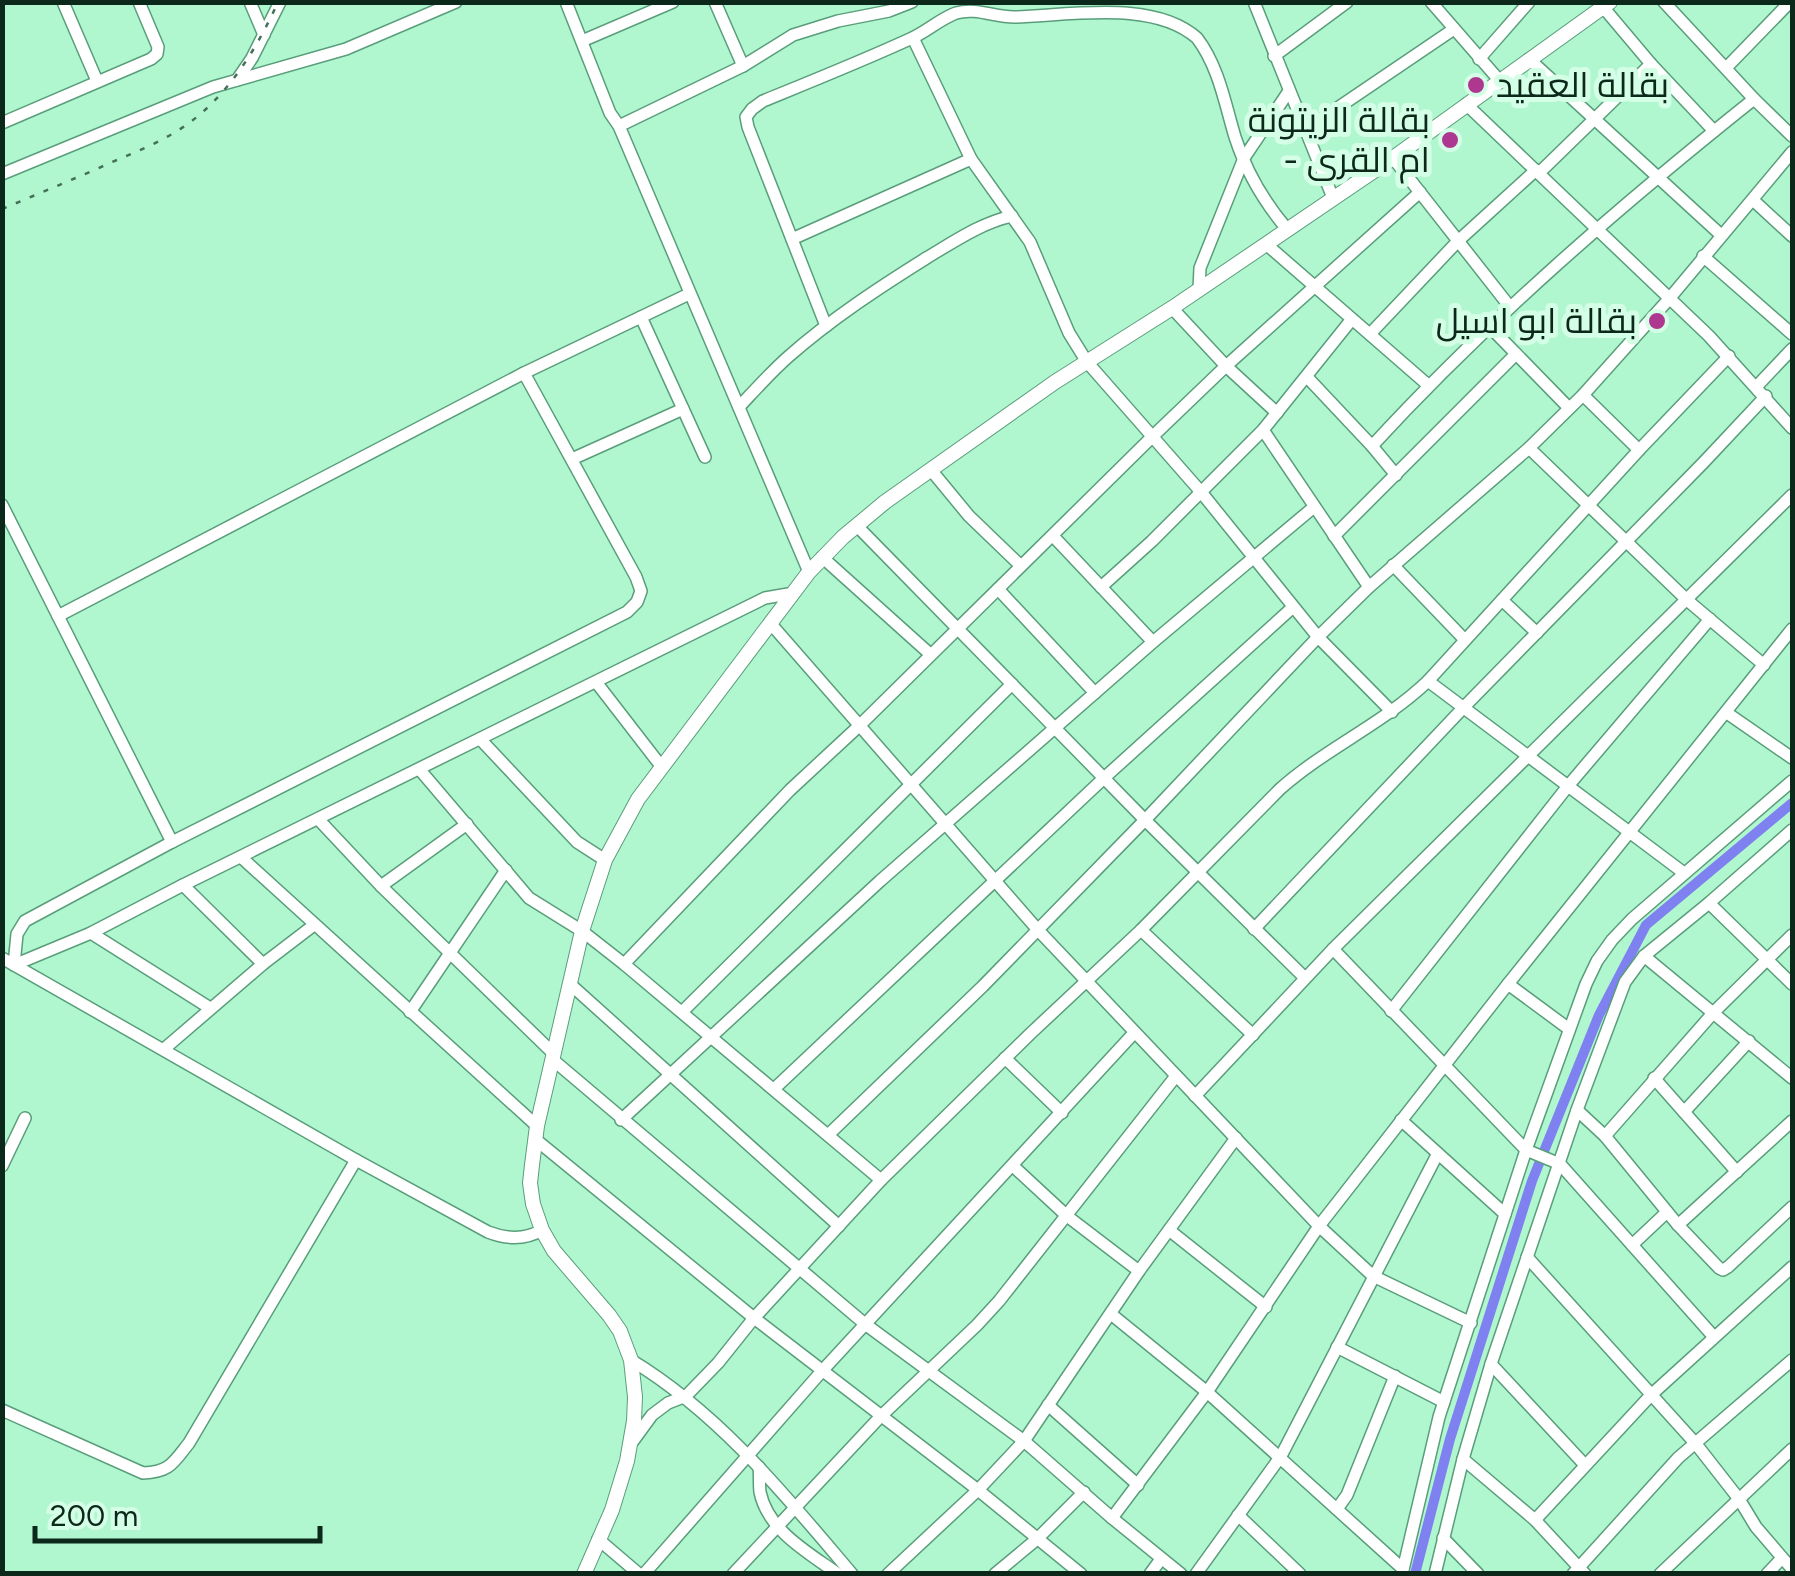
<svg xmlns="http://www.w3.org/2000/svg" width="1795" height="1576" font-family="Figtree,Cairo,sans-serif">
  <rect width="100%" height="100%" fill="#b0f7d0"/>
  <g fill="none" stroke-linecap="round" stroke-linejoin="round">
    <polyline stroke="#7e81ef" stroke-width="10" points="1415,1574 1450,1439 1532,1181 1599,1015 1646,925 1792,803"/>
    <defs>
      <g id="minor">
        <polyline points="63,2 97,81"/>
        <polyline points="250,2 264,35"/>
        <polyline points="566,2 610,113 619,126 809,572"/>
        <polyline points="715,2 743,66"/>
        <polyline points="1254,2 1333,198"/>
        <polyline points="1431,2 1499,80"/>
        <polyline points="1664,2 1754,99 1792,136"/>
        <polyline points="1603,7 1651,64 1714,131"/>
        <polyline points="913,38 971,159 1030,242 1069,333 1087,362 1201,492 1318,637 1392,712"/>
        <polyline points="582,41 673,2"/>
        <polyline points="1274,56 1347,2"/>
        <polyline points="1479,59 1529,2"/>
        <polyline points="1529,59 1721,235"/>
        <polyline points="1726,68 1790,2"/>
        <polyline points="237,80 252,58 280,2"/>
        <polyline points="1466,104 1709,336 1792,428"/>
        <polyline points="2,123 151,59 157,54 158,47 139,2"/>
        <polyline points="619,126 743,66 793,35 838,21 889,11 912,2"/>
        <polyline points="1305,130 1454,29"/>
        <polyline points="1393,158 1510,307"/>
        <polyline points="1539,173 1651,64"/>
        <polyline points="2,174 213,87 346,49 456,2"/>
        <polyline points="1753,200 1792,236"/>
        <polyline points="792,239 971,159"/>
        <polyline points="1266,244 1428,385"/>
        <polyline points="1703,256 1792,334"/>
        <polyline points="1199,289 1200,268 1244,158 1289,91"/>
        <polyline points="1172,308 1226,366 1277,413"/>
        <polyline points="641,317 705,457"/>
        <path d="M826 326 748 127 746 117 752 109 763 101C812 81 862 61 910 39 926 32 940 19 956 13 977 7 996 18 1016 17 1073 15 1154 0 1197 38 1219 67 1225 104 1235 137 1246 171 1264 202 1287 229"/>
        <polyline points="1489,326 1569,408"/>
        <polyline points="1370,334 1458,241 1536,170"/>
        <polyline points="524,373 636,577 641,591 637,602 627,612 172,842 25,921 17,934 14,965 91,933 183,885 765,598 794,593"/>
        <polyline points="1307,377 1372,446 1396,475"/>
        <polyline points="1757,386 1792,349"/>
        <polyline points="1583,395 1639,450"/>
        <path d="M739 407C755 390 771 372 788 357 831 319 880 287 928 257 955 241 981 223 1012 216"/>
        <polyline points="1263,430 1369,587"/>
        <path d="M1372 446C1489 319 1620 206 1754 99"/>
        <polyline points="1529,448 1687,600 1764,665"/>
        <polyline points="572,459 683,409"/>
        <polyline points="931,470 969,516 1021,566"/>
        <polyline points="2,505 172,842"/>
        <polyline points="857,526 1145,820 1304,977"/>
        <polyline points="1053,536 1153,642"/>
        <polyline points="1334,536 1516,354"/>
        <polyline points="822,557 930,654"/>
        <polyline points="1393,565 1464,639"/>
        <polyline points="1101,587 1152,541 1263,430 1352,319"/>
        <polyline points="998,589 1095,693"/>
        <polyline points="1502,600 1537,633"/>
        <polyline points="58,616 524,373 689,294"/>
        <polyline points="771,624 1038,930 1319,1226 1373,1276 1471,1323"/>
        <polyline points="1428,681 1684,873"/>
        <polyline points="596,682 661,766"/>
        <polyline points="1727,713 1792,758"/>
        <polyline points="481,740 577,842 605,860"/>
        <polyline points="420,770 529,898 582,931 624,964 881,1180"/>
        <polyline points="319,820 381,886 554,1054"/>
        <polyline points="242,858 537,1126"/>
        <polyline points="183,885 263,964"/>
        <polyline points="381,886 467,824"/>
        <polyline points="1709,903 1792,984"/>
        <polyline points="1254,929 1464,707 1704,462 1766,396"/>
        <polyline points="1141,930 1253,1035"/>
        <polyline points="91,933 210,1008"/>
        <polyline points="1333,949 1526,1150 1560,1164 1714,1337"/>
        <polyline points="1644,956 1792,1078"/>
        <path d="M2 958 356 1160 488 1232C506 1239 525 1240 542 1230"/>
        <polyline points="624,964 790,790 859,726 1153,436 1226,366 1420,192"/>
        <polyline points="570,984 839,1226"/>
        <polyline points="1508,984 1569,1029"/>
        <polyline points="1391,1011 1568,786 1710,619"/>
        <polyline points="410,1012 506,870"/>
        <polyline points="682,1012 1012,684"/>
        <polyline points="164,1049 263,964 314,925"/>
        <polyline points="1005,1058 1062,1113"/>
        <polyline points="552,1059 865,1324 1024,1441 1112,1518 1181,1574"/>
        <polyline points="1654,1078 1737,1172"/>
        <polyline points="774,1089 1104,778 1292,608"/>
        <polyline points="1195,1096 1333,949 1792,495"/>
        <polyline points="1577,1110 1605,1136 1678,1225 1719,1268 1723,1270 1728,1267 1792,1207"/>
        <polyline points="1684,1112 1749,1041"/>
        <polyline points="621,1120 880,881 1153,642 1314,507"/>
        <polyline points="1401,1120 1505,1214"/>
        <polyline points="828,1135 983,986 1145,820 1318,637 1369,587 1529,448 1583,395 1669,299 1792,152"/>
        <polyline points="1605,1136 1714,1012 1792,935"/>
        <polyline points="535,1139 754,1318 978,1490 1081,1574"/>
        <polyline points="2,1166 25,1118"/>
        <polyline points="1013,1166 1067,1216 1139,1271"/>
        <polyline points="1678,1225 1792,1121"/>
        <polyline points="1169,1230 1266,1307"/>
        <polyline points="1632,1245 1667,1212"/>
        <polyline points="1527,1257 1696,1444 1739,1499 1756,1527 1792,1569"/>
        <polyline points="1111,1314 1207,1392 1403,1569"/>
        <polyline points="1337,1347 1444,1402"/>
        <path d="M631 1360C720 1414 785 1495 852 1574"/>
        <polyline points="1491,1364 1584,1464"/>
        <polyline points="1048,1405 1138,1485"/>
        <path d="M2 1410 143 1473C170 1472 173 1463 189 1443L356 1160"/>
        <path d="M633 1441 652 1415 668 1403 686 1396 718 1363 754 1318 881 1180 1030 1034 1141 930 1280 789C1326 748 1383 724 1428 681L1639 450 1729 356"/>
        <polyline points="1463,1459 1535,1520 1585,1574"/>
        <path d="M759 1467C760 1475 759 1484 760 1492 768 1531 809 1553 838 1574"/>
        <polyline points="1337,1509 1347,1495 1395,1376"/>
        <polyline points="1238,1515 1300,1574"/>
        <polyline points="1112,1518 1207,1392 1319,1226 1508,984 1792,629"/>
        <polyline points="1535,1520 1651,1395 1792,1267"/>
        <polyline points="1443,1538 1478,1574"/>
        <polyline points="598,1539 639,1574"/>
        <polyline points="644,1574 822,1371 1134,1033"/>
        <polyline points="733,1574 880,1417 977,1325 999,1301 1176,1076"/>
        <polyline points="888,1574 978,1490 1024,1441 1139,1271 1236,1138"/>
        <polyline points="995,1574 1037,1539 1084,1492"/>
        <polyline points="1150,1574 1161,1559"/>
        <polyline points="1196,1574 1281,1456 1437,1155"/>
        <polyline points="1402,1574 1439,1417 1526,1150 1586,984 1597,961 1612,940 1632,919 1792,781"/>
        <polyline points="1435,1574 1463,1459 1491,1364 1577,1110 1625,982 1644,956 1709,903 1792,830"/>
        <polyline points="1573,1574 1678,1458 1792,1360"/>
        <polyline points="1660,1574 1792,1449"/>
        <polyline points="1767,1574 1782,1558"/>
      </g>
      <polyline id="tertiary" points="584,1574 612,1510 627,1461 634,1421 635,1397 631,1360 620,1331 609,1315 554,1251 542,1230 533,1204 530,1183 532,1165 537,1126 582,931 605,860 638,799 809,572 843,537 885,502 1055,382 1172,308 1393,158 1610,2"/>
    </defs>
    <use href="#minor" stroke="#599e7a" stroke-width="14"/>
    <use href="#tertiary" stroke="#599e7a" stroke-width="16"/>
    <use href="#minor" stroke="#fff" stroke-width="11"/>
    <use href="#tertiary" stroke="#fff" stroke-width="14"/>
    <path stroke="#446f58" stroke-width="2.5" stroke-dasharray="5 10" stroke-linecap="butt" d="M2 209C38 194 74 179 110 163 140 150 172 138 198 116 234 86 259 44 278 2"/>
  </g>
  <g fill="#ae3890" stroke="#d4fee5" stroke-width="4">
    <circle cx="1476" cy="85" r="10"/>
    <circle cx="1450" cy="140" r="10"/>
    <circle cx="1657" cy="321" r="10"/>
  </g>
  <g text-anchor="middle" stroke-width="10" stroke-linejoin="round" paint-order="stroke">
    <g font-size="35" fill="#0b281a" stroke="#d4fee5" text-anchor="end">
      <text x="1496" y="97" text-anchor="start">بقالة العقيد</text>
      <text x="1430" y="132">بقالة الزيتونة<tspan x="1430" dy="40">- ام القرى</tspan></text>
      <text x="1637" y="333">بقالة ابو اسيل</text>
    </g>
  </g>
  <rect width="1795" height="1576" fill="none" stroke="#0b281a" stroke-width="10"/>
  <path d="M35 1526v15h285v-15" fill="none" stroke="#0b281a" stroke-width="5"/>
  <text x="50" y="1526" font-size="30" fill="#0b281a" stroke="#d4fee5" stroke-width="8" paint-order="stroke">200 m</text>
</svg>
